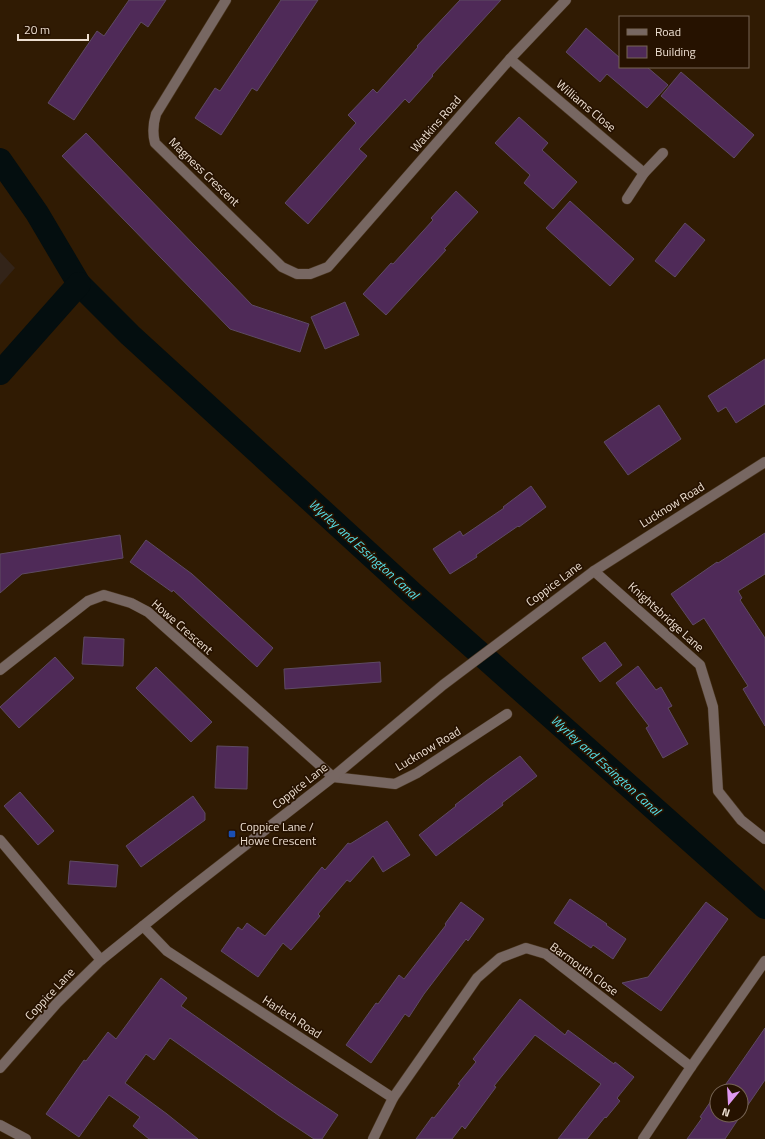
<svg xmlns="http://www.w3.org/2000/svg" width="765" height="1139" font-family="'Titillium Web',sans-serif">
  <rect width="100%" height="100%" fill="#301b03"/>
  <polygon fill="#332419" points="0,252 15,268 0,285"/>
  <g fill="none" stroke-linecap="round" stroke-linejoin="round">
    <g stroke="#040e0f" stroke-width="24">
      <polyline points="0,160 37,213 79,284 130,335 412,593 765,907"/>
      <polyline points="0,373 79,284"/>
    </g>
  </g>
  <g fill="#4f2a58" stroke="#5e4a63">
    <polygon points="129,0 166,0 148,27 141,22 74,120 48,103 97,31 104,36"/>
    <polygon points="281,0 318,0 257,91 252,88 221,135 195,118 215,88 220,91"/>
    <polygon points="460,0 501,0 432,75 433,76 409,103 405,99 359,149 367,156 308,224 285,203 356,123 348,115 373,89 377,93 418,47 417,46"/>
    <polygon points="586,28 620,58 620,67 647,67 668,85 647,108 607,74 600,82 566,52"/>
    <polygon points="681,72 754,135 734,158 661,96"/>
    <polygon points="519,117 548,143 542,150 577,182 553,209 524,183 530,175 495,143"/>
    <polygon points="86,133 252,305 309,324 300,352 230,329 62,156"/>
    <polygon points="456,191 478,212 444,249 446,250 386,315 363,294 391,263 393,264 433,220 431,218"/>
    <polygon points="570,201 634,259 610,286 546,228"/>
    <polygon points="685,223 705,240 675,277 655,261"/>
    <polygon points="345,302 359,335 325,349 311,317"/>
    <polygon points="765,359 765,404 736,423 726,407 718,412 708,396"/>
    <polygon points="659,405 681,439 628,475 604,442"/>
    <polygon points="531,486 546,507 519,527 518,526 476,555 477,557 450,574 433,549 460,531 463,536 504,508 503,507"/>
    <polygon points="765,533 765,574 738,591 742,598 740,600 765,638 765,726 743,689 748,686 704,618 693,625 671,594 717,562 718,563"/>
    <polygon points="120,535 123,558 22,574 0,593 0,554"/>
    <polygon points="146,540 192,574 273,648 257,667 173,590 172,592 130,562"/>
    <polygon points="84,637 124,639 123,666 82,664"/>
    <polygon points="605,642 622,665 600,682 582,658"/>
    <polygon points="55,657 74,678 19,728 0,707"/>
    <polygon points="380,662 381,682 285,689 284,669"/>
    <polygon points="638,666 656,690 661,687 672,706 668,708 688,744 663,758 646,728 649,726 616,683"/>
    <polygon points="156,667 212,722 191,742 136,688"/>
    <polygon points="217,746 248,747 247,789 215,788"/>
    <polygon points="520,756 537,776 502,803 503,805 436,856 419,835 456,806 455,805 486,781"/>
    <polygon points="20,792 54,831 38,845 4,806"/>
    <polygon points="193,796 205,813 205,820 141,867 126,846"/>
    <polygon points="387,821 410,855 383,872 373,856 350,882 347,880 318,914 320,916 291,950 283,943 258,977 221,951 238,927 242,930 247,923 265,936 322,867 325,870 348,843 350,844"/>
    <polygon points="70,861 118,865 116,887 68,884"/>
    <polygon points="570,899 607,924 606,925 626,939 613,959 593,945 591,948 554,923"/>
    <polygon points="461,902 484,919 468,941 466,939 424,994 409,1017 405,1014 371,1063 346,1045 376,1003 378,1004 399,975 404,979 446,925 445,924"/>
    <polygon points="706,902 728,919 661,1011 622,983 648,977"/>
    <polygon points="161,978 187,998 181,1006 296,1087 338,1115 322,1139 314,1139 278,1115 170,1038 154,1060 146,1054 125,1083 167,1114 198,1139 149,1139 133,1126 140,1117 109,1095 79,1137 46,1114 84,1060 86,1061 108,1032 116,1039"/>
    <polygon points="520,999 565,1035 568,1030 614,1064 615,1062 634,1077 617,1098 620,1101 606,1118 605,1117 587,1139 558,1139 601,1084 535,1035 494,1086 496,1087 465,1129 462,1126 452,1139 416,1139 432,1117 434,1118 460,1085 458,1084 476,1062 473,1059"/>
    <polygon points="765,1028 765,1080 741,1115 741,1091 721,1091 733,1074"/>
    <polygon points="717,1096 717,1115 741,1115 725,1139 687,1139 702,1118 700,1117 713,1098 715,1099"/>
  </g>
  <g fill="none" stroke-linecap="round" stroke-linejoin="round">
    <defs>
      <g id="minor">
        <path d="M226 0 156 114C153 124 152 132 155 143L282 267 297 274H310L328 267 510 59 566 0"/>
        <polyline points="510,59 644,173"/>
        <polyline points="627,199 644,173 663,153"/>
        <polyline points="594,571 700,665 713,707 718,791 741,820 765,839"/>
        <polyline points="0,670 88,601 104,595 131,603 148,612 333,777 395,784 417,773 507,714"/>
        <polyline points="0,840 101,960"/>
        <polyline points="143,926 167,951 393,1098 373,1139"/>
        <polyline points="691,1067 765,961"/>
        <polyline points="0,1068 57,1003 101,960 179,897 333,777 443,685 594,571 765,462"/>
        <polyline points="393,1098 477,978 500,958 526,948 546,954 691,1067 643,1139"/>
        <polyline points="0,1125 26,1139"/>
      </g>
    </defs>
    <use href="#minor" stroke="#4a3620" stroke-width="11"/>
    <use href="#minor" stroke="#776762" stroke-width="10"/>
  </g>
  <rect fill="#1a4fb4" stroke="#261200" stroke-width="1.5" x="228" y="830" width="8" height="8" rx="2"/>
  <g text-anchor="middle" stroke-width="3.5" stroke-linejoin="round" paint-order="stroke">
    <g font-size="12" fill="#eddfd1" stroke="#261200">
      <text transform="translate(586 106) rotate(40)" y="4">Williams Close</text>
      <text transform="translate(436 124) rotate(-49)" y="4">Watkins Road</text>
      <text transform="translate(204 172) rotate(44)" y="4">Magness Crescent</text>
      <text transform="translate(672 505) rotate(-32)" y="4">Lucknow Road</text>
      <text transform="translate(554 584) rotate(-37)" y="4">Coppice Lane</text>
      <text transform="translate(666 617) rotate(42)" y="4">Knightsbridge Lane</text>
      <text transform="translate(182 627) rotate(41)" y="4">Howe Crescent</text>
      <text transform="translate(428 749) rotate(-31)" y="4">Lucknow Road</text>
      <text transform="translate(300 786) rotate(-38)" y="4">Coppice Lane</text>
      <text transform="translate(584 969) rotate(36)" y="4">Barmouth Close</text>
      <text transform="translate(50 994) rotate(-47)" y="4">Coppice Lane</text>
      <text transform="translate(292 1017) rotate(33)" y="4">Harlech Road</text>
    </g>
    <g font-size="12" fill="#eddfd1" stroke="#261200" text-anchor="start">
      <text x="240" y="831">Coppice Lane /<tspan x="240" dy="14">Howe Crescent</tspan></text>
    </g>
    <g font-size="13" font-style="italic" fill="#56e1e9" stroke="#261200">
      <text transform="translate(364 549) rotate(42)" y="5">Wyrley and Essington Canal</text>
      <text transform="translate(606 765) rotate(42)" y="5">Wyrley and Essington Canal</text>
    </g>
  </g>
  <rect x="619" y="16" width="130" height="52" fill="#261200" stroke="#766454"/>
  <rect x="627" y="29" width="20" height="6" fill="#776762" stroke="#766454"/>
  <text x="655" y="36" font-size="12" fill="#eddfd1">Road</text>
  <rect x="627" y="46" width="20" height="12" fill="#4f2a58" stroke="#766454"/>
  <text x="655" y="56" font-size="12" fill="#eddfd1">Building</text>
  <g transform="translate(729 1103) rotate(198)"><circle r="19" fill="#261200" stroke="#766454"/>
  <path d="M0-3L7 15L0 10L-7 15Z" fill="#df98f1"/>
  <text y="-6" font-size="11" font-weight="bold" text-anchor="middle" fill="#eddfd1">N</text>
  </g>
  <path d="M18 34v6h70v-6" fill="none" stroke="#eddfd1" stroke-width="2"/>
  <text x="24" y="34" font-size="12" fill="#eddfd1" stroke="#261200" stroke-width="3" paint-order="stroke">20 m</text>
</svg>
